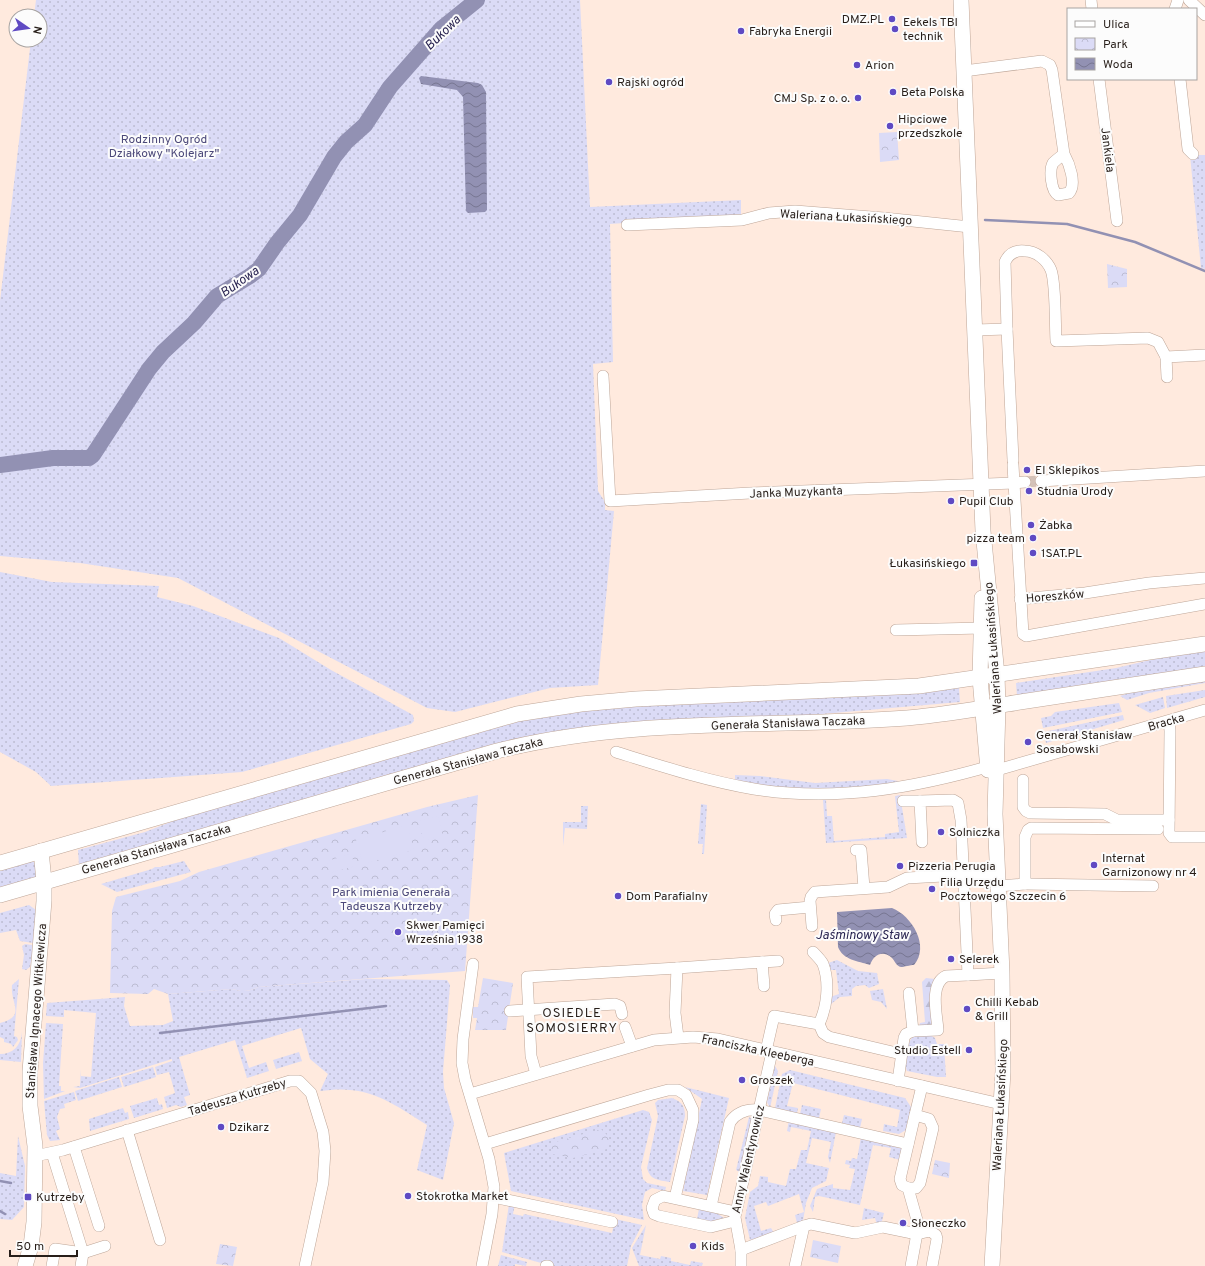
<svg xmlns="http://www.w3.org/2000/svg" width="1205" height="1266" font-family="Overpass,sans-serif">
  <defs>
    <pattern id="grass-dots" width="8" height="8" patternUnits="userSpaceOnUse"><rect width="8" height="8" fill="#dbdbf6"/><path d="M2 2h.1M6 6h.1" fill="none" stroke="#bcbcd2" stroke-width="1.8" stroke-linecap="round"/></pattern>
    <pattern id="forest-firs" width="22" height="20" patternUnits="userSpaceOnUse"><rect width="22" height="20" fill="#dbdbf6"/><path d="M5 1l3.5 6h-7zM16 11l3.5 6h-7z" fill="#bcbcd2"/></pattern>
    <pattern id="park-crowns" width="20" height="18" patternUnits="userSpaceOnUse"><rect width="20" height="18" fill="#dbdbf6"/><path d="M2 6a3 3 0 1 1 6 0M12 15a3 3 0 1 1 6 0" fill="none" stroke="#bcbcd2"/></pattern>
    <pattern id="water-waves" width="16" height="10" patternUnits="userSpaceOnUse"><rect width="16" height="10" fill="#9291b3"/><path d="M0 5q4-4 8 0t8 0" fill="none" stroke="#777691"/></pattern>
  </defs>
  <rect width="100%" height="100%" fill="#ffeade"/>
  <g fill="url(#grass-dots)">
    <polygon points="36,0 472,0 433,33 394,79 365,120 337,147 330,157 301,206 259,260 249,271 220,291 202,307 151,360 100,439 85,454 85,464 93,465 157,367 223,301 253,282 311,209 342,154 374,121 397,87 437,41 483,0 580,0 590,207 741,200 741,215 610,224 613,362 593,364 598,491 605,502 605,510 614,511 598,685 550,688 455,712 427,708 178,578 80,563 0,556 0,301 31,40 40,40 40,16 34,16"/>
    <polygon points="1190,155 1205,155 1205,269 1201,268"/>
    <polygon points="0,572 52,582 159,586 157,597 193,606 279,638 331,670 413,715 414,721 411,724 242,772 51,786 36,772 0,752"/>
    <polygon points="1205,650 1205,669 1017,696 1016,683 1116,668 1176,654"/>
    <polygon points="1205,680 1205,683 1149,693 1127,700 1120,696 1141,689"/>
    <polygon points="959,688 960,702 799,716 612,725 79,866 78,850 145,832 191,814 530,718 591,708 916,692"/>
    <polygon points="1205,690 1205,697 1167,708 1166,696"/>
    <polygon points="1163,697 1165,708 1150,713 1135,705"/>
    <polygon points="1119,703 1122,712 1043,728 1041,718 1051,716 1055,712"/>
    <polygon points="1123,715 1124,720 1046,743 1044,732"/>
    <path d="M735 775 760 776 815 783 887 779 898 781 899 784C844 788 790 793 735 780Z"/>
    <polygon points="900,795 907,838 826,843 823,800 826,800 827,816 832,816 834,841 885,837 885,834 899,832 895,796"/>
    <polygon points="701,804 707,805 704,854 702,854 703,844 698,844"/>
    <polygon points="581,806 588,806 587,829 565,828 563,846 563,822 581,822"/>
    <polygon points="31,861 36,863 36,877 0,889 0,869"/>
    <polygon points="184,861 191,872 117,892 101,884 152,869 155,867 160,867"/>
    <polygon points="29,905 36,910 33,943 20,941 16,930 0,933 0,913"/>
    <polygon points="25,944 32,945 33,948 30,967 26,970 22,969 24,955 22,946"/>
    <polygon points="837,960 858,971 877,973 879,984 869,988 865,985 856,986 852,989 852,996 840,997 831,1004 830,997 839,994 836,970 829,970 828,963"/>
    <path d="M19 979 14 1036 17 1037 18 1040 13 1047 11 1044 4 1042V1039L0 1037V1023C27 1016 10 1004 12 985Z"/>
    <path d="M366 979 447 980 450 985 443 1072 444 1088 454 1123 443 1180 417 1170 427 1125C389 1101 368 1084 320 1091L328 1074 310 1059 301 1028 242 1046 249 1068 266 1062 269 1071 247 1078 235 1040 179 1057 190 1095 184 1097 187 1105 181 1107 176 1105 167 1108 164 1097 175 1093 169 1072 157 1075 155 1067 172 1061V1059L80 1088 73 1087 80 1086 81 1069V1076L91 1077 96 1013 64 1010V1017L46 1016 47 1003 125 997 124 1006 130 1026 163 1025 173 1021 168 994 232 989C242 992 249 992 258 987Z"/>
    <polygon points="883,989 887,1009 881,1002 872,1000 870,991"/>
    <polygon points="46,1023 63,1024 59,1086 61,1086 61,1091 65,1091 44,1099 43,1063"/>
    <path d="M22 1032 21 1062 0 1060V1054C13 1054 21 1046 22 1032Z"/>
    <path d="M930 1035 935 1038 937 1044H944L946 1077H937L907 1071C904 1062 906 1042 914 1036Z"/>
    <polygon points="299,1052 302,1061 276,1069 273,1060"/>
    <polygon points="775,1066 778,1071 770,1108 767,1102"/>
    <polygon points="153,1067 156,1077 124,1087 121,1077"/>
    <polygon points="790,1070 905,1098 911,1107 906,1130 899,1134 883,1131 884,1124 897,1127 900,1110 793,1083 787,1106 798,1108 797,1113 775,1108 782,1074"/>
    <polygon points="119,1077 122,1087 78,1101 75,1091"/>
    <polygon points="685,1087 729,1098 707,1195 683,1191 702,1099"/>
    <polygon points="74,1092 76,1100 64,1104 65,1108 60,1109 57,1117 60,1129 56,1131 60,1140 50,1141 47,1135 44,1101"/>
    <polygon points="157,1098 159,1105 162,1104 163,1109 134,1118 130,1106"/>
    <path d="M672 1098C682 1102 685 1106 685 1116L670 1182C658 1180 650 1180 647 1168L658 1116 655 1103 658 1100Z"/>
    <polygon points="802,1105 821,1109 819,1118 800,1114"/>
    <polygon points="123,1108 125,1113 128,1112 129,1119 90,1131 89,1119"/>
    <polygon points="643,1110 649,1112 652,1120 641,1167 643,1179 647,1183 666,1187 665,1191 652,1188 645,1192 642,1205 644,1220 511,1191 504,1153"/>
    <polygon points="844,1115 862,1119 860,1128 842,1123"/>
    <polygon points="749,1117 754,1120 742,1173 736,1170"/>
    <polygon points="789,1120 836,1132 830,1163 828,1157 831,1142 812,1138 806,1163 829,1168 826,1181 812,1188 806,1203 803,1221 797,1223 795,1215 804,1212 799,1194 768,1206 766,1202 754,1206 761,1231 771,1228 774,1233 750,1240 745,1218 750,1192 758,1186 760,1176 768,1177 768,1182 786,1186 790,1169 796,1169 801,1150 807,1150 811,1131 791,1127 790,1132 787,1131"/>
    <polygon points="18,1136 25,1166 24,1207 12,1220 0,1219 0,1173 16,1176"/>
    <polygon points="861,1137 903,1147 900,1160 889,1157 891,1148 873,1145 860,1205 819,1196 815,1197 813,1212 810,1206 817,1189 833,1184 833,1188 850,1190 855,1169 849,1168 850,1165 845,1164 846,1160 851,1161 852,1158 857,1159"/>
    <polygon points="509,1204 515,1204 513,1214 523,1216 524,1214 612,1233 615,1219 642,1225 631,1246 627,1266 552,1266 502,1252"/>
    <polygon points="864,1208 884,1213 882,1221 884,1223 877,1225 875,1218 862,1220"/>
    <polygon points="699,1209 715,1212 724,1218 710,1224 697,1219"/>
    <polygon points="646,1225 640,1255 660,1259 661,1256 671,1258 671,1261 690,1265 691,1261 703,1263 702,1266 639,1266 632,1248"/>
    <polygon points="501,1255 527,1262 526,1266 515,1264 515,1266 498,1266"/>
  </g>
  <polygon fill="url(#forest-firs)" points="926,978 935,979 935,1003 932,1028 919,1027 920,1023 925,1022 922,982"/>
  <g fill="url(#park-crowns)">
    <polygon points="897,132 899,160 880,162 879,133"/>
    <polygon points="1107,264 1127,269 1127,287 1108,288"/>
    <path d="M478 795 465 971 258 987C249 992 242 992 232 989L168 994 154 989 148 994 110 993 112 911 116 897 180 881 199 872 427 807Z"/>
    <polygon points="483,978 513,983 506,1030 475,1030 477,1018 473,1018 473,1007 478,1007"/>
    <polygon points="601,1129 608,1136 610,1143 607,1149 573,1158 552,1154 551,1146 552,1143"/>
    <polygon points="935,1160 950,1163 949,1178 932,1174"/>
    <polygon points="813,1240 841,1246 838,1263 810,1257"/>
    <polygon points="220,1244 237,1247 233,1266 216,1264"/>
  </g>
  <g fill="#dbdbf6">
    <polygon points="438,816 443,836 424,840 418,821"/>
    <polygon points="407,825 414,850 363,864 356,840"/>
    <polygon points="351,854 355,866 330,873 327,861"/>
  </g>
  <g fill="url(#water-waves)">
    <polygon points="421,76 478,83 482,85 486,92 487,210 485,212 468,213 466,211 463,97 457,90 421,84 419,78"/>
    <path d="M892 908C912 916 930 946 914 965 910 965 904 967 901 967 896 966 895 961 892 958 883 950 874 954 870 965 858 961 843 960 838 947L837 912Z"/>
  </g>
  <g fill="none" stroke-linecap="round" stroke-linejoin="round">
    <g stroke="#9291b3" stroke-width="2.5">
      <polyline points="985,220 1067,224 1135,242 1205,271"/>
      <polyline points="160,1033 386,1006"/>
      <polyline points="0,1181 11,1183"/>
      <polyline points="0,1211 5,1214"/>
    </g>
    <polyline stroke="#9291b3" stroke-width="16" points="0,465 53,458 89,458 93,455 149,369 163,352 194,323 217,296 250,276 259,269 277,243 300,215 334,157 346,142 365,125 390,87 441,29 477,0"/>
    <polyline stroke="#d4c1b7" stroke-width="11" stroke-dasharray="11 5.5" stroke-linecap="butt" points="1025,482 1041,481"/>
    <defs>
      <g id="street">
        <polyline points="1091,0 1092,9"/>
        <polyline points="1189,0 1205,15"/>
        <polyline points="1175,9 1178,0"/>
        <path d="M964 71 1042 61 1050 65 1052 70 1064 154C1060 157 1056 160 1053 163 1049 170 1051 191 1058 195L1069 193C1077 184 1069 163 1064 154"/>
        <polyline points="1099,79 1117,221"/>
        <polyline points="1180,79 1188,149 1193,154"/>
        <polyline points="627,225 742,220 769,213 795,211 884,218 970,227"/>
        <polyline points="1007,329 1013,460"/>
        <path d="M975 330 1007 329 1005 262C1009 253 1016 250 1025 251 1036 251 1047 260 1051 270 1056 283 1055 325 1056 341L1148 338 1158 342 1166 357 1205 355"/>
        <polyline points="1166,357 1167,377"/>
        <polyline points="603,376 610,501 750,493 1014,483 1013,465"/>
        <polyline points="1041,481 1205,471"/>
        <polyline points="1025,482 1014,483 1023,634 1026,636 1205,604"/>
        <polyline points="1020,599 1085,593 1149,583 1205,578"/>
        <polyline points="896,630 982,628"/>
        <polyline points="1169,721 1170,731 1169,833 1172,837 1205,837"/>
        <path d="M616 752C661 766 707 781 754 789 836 802 915 788 994 765"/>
        <polyline points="990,772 1205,710"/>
        <polyline points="1023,780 1023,807 1026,811 1030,813 1105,814 1117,820 1169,820"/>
        <polyline points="903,801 920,801"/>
        <polyline points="922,842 920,801 953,800 958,803 961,820 968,975 1002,973"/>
        <polyline points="856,850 861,850 864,888"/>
        <polyline points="1025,884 1153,886"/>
        <polyline points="998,886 1025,884 1025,837 1028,830 1031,828 1158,829"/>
        <polyline points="776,920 775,914 778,910 810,907"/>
        <polyline points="812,926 810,901 811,897 815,892 888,887 907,878 998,873"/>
        <path d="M813 952C816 955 821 960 823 964 830 983 827 1007 819 1024"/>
        <polyline points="762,962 778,961"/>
        <polyline points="473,964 463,1039 462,1063 465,1079 489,1159 494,1187 492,1214 482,1266"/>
        <polyline points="510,1011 615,1004 620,1006 622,1014"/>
        <polyline points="625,1027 632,1046"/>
        <path d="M913 1031 938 1030C937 1015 929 984 946 976L968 975"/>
        <polyline points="678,1037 675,1013 677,968 762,962 764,986"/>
        <polyline points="766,1051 774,1016 819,1024 823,1033 829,1037 901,1054"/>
        <polyline points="536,1074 531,1056 527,977 677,968"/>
        <polyline points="898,1081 904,1038 906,1034 913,1031 909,993"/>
        <polyline points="470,1094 654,1040 693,1037 718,1039 1001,1104"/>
        <polyline points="127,1130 160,1240"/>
        <polyline points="485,1144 649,1095 668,1090 678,1090 686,1095 693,1110 693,1120 675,1198"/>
        <polyline points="74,1147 99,1226"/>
        <polyline points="52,1153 83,1253 81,1266"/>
        <polyline points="35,1156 63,1150 290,1081 299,1081 311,1093 323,1132 325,1151 323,1182 305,1266"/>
        <polyline points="908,1188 916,1188 920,1183 933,1128 929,1119 915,1115 922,1086"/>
        <polyline points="493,1197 612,1222"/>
        <path d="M711 1206 730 1122C737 1112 748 1109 759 1110L908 1144"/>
        <polyline points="735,1221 711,1227 659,1216 654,1214 652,1208 655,1200 663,1196 736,1212"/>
        <polyline points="741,1250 804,1226"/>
        <polyline points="52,1266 55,1249 83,1253 105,1246"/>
        <polyline points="546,1266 548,1266"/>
        <polyline points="741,1266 741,1250 735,1217 772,1052"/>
        <polyline points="795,1266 804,1226 811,1224 855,1233 883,1227 917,1234 930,1231 936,1235 937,1239 932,1266"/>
        <polyline points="911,1266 918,1228 917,1220 908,1188 902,1185 900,1179 915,1115"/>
      </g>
      <g id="secondary">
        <polyline points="961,0 983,531 997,675 998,706 995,814 1002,973 1003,1071 992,1266"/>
        <polyline points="982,598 980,678 988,770"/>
        <polyline points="0,863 517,714 581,704 636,699 919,686 1205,644"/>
        <path d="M0 895 497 751C632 717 769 728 907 718 943 715 978 709 1014 703 1077 693 1141 684 1205 674"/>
        <polyline points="25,1266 31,1246 34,1222 35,1146 30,1106 30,1071 44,901 44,881 41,851"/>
      </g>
    </defs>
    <use href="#street" stroke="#bea698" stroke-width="12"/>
    <use href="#secondary" stroke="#bea698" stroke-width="16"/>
    <use href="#street" stroke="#fff" stroke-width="11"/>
    <use href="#secondary" stroke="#fff" stroke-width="15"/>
  </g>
  <g fill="#5f4ac3" stroke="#fcfcfc" stroke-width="1.5">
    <circle cx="892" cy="19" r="4"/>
    <circle cx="895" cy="29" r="4"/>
    <circle cx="741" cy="31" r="4"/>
    <circle cx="857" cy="65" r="4"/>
    <circle cx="609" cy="82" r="4"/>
    <circle cx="893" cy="92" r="4"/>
    <circle cx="858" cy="98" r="4"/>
    <circle cx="890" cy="126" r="4"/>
    <circle cx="1027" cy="470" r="4"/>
    <circle cx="1029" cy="491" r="4"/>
    <circle cx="951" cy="501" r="4"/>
    <circle cx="1031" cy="525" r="4"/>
    <circle cx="1033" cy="538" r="4"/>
    <circle cx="1033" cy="553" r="4"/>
    <rect x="970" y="559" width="8" height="8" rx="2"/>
    <circle cx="1028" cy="742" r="4"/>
    <circle cx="941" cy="832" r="4"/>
    <circle cx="1094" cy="865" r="4"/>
    <circle cx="900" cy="866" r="4"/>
    <circle cx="932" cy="889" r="4"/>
    <circle cx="618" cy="896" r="4"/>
    <circle cx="398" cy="932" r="4"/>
    <circle cx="951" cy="959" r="4"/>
    <circle cx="967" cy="1009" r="4"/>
    <circle cx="969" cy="1050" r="4"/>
    <circle cx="742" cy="1080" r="4"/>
    <circle cx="221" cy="1127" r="4"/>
    <circle cx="408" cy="1196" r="4"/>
    <rect x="24" y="1193" width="8" height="8" rx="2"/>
    <circle cx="903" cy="1223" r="4"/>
    <circle cx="693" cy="1246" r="4"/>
  </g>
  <g text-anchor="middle" stroke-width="4" stroke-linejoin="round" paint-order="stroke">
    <g font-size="12" fill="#271e19" stroke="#fcfcfc" text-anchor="start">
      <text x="884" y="23" text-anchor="end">DMZ.PL</text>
      <text x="903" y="26">Eekels TBI<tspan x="903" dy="14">technik</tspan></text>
      <text x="749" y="35">Fabryka Energii</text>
      <text x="865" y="69">Arion</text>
      <text x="617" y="86">Rajski ogród</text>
      <text x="901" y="96">Beta Polska</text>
      <text x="850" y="102" text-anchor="end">CMJ Sp. z o. o.</text>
      <text x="898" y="123">Hipciowe<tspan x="898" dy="14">przedszkole</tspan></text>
      <text x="1035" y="474">El Sklepikos</text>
      <text x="1037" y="495">Studnia Urody</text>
      <text x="959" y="505">Pupil Club</text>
      <text x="1039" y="529">Żabka</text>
      <text x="1025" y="542" text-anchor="end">pizza team</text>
      <text x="1041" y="557">1SAT.PL</text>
      <text x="966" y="567" text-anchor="end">Łukasińskiego</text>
      <text x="1036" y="739">Generał Stanisław<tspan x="1036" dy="14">Sosabowski</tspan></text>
      <text x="949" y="836">Solniczka</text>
      <text x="1102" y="862">Internat<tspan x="1102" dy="14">Garnizonowy nr 4</tspan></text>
      <text x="908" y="870">Pizzeria Perugia</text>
      <text x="940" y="886">Filia Urzędu<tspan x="940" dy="14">Pocztowego Szczecin 6</tspan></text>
      <text x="626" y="900">Dom Parafialny</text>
      <text x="406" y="929">Skwer Pamięci<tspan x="406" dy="14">Września 1938</tspan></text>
      <text x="959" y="963">Selerek</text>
      <text x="975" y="1006">Chilli Kebab<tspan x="975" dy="14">&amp; Grill</tspan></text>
      <text x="961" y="1054" text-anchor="end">Studio Estell</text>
      <text x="750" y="1084">Groszek</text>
      <text x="229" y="1131">Dzikarz</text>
      <text x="416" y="1200">Stokrotka Market</text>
      <text x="36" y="1201">Kutrzeby</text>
      <text x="911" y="1227">Słoneczko</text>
      <text x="701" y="1250">Kids</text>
    </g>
    <g font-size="12" fill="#4b4879" stroke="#fcfcfc">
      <text x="164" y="143">Rodzinny Ogród<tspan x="164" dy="14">Działkowy "Kolejarz"</tspan></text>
      <text x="391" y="896">Park imienia Generała<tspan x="391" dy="14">Tadeusza Kutrzeby</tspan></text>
    </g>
    <g font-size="12" fill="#271e19" stroke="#fcfcfc">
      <text transform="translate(1108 150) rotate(83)" y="4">Jankiela</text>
      <text transform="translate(846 217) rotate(3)" y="4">Waleriana Łukasińskiego</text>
      <text transform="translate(796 492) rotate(-2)" y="4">Janka Muzykanta</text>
      <text transform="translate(1055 596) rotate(-5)" y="4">Horeszków</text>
      <text transform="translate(993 648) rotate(-94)" y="4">Waleriana Łukasińskiego</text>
      <text transform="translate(1166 722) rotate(-16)" y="4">Bracka</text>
      <text transform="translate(788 723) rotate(-2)" y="4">Generała Stanisława Taczaka</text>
      <text transform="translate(468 761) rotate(-15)" y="4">Generała Stanisława Taczaka</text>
      <text transform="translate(156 849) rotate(-16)" y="4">Generała Stanisława Taczaka</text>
      <text transform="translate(36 1011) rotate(-86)" y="4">Stanisława Ignacego Witkiewicza</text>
      <text transform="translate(758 1050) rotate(12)" y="4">Franciszka Kleeberga</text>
      <text transform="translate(237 1097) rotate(-17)" y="4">Tadeusza Kutrzeby</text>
      <text transform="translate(1000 1105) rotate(-87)" y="4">Waleriana Łukasińskiego</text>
      <text transform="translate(748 1159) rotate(-77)" y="4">Anny Walentynowicz</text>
    </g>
    <g font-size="13" font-style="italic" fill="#292451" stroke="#fcfcfc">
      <text transform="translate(442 32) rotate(-44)" y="5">Bukowa</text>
      <text transform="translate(239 281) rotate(-35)" y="5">Bukowa</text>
      <text x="862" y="939">Jaśminowy Staw</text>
    </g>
    <g font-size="13" letter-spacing="1" fill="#271e19" stroke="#fcfcfc">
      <text x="572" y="1017">OSIEDLE<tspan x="572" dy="15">SOMOSIERRY</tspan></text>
    </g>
  </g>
  <rect x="1067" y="8" width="130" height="72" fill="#fcfcfc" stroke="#a7a3a1"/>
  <rect x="1075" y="21" width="20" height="6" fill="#ffffff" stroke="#a7a3a1"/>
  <text x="1103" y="28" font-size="12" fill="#271e19">Ulica</text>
  <rect x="1075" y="38" width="20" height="12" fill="url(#park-crowns)" stroke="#a7a3a1"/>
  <text x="1103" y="48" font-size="12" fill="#271e19">Park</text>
  <rect x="1075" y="58" width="20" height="12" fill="url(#water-waves)" stroke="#a7a3a1"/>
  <text x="1103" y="68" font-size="12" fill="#271e19">Woda</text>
  <g transform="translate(28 28) rotate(103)"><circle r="19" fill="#fcfcfc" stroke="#a7a3a1"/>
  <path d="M0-3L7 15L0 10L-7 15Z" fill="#5f4ac3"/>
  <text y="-6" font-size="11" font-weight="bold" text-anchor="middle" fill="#271e19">N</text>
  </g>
  <path d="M10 1250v6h67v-6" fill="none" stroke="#271e19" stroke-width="2"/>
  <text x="16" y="1250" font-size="12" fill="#271e19" stroke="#fcfcfc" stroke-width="3" paint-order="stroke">50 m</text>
</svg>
